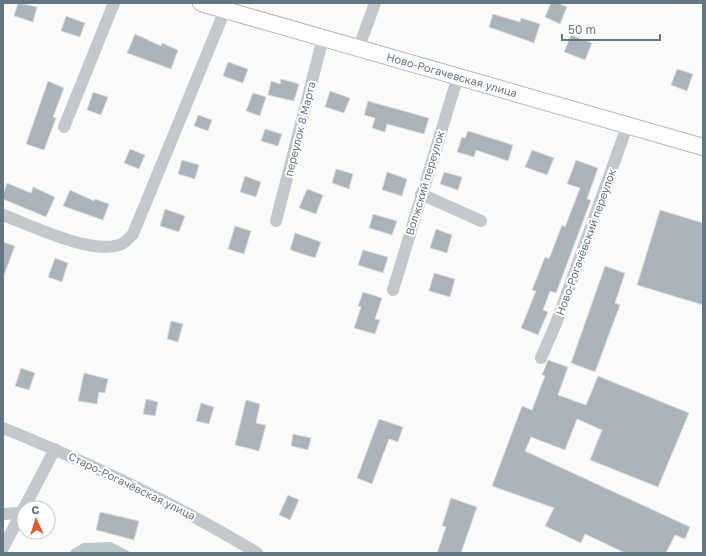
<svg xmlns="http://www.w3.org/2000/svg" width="706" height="556" font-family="'Golos Text',sans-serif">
  <rect width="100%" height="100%" fill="#fafaf8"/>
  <polygon fill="#bbc7cb" points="111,542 132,553 70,553 71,550 83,543"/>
  <g fill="#aab3b9" stroke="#dcdcda">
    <polygon points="18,3 37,7 33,22 14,16"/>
    <polygon points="551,3 558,3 567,7 560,24 545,17"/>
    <polygon points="493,14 520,22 521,18 540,24 534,43 489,27"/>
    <polygon points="66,16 85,23 80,37 61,31"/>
    <polygon points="135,34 161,46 162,43 178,50 171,69 127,53"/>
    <polygon points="571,35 592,43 585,60 564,52"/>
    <polygon points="228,62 248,69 243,83 223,76"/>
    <polygon points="677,69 693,74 687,91 671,85"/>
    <polygon points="281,79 299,84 294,101 268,95 271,81 280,84"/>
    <polygon points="48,81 64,88 53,117 56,118 44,150 26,144"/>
    <polygon points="330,91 350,98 344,113 325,107"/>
    <polygon points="93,92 108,97 101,115 87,110"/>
    <polygon points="253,93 266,97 260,116 246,111"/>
    <polygon points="368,101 429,118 424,134 387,124 385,132 372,128 375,118 364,115"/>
    <polygon points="198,115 212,120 208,131 194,126"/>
    <polygon points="265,129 282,134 278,146 261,141"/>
    <polygon points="468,131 513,145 508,161 476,150 474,157 457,152 462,137 465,138"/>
    <polygon points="130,149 145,155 139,169 124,163"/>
    <polygon points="532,150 554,158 547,175 525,167"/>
    <polygon points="182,160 199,165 195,179 178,174"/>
    <polygon points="576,160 598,168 587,199 591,200 556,293 550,291 543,310 548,312 538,335 521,328 536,291 532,290 545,257 549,259 562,225 565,227 580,188 567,184"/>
    <polygon points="336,169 353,174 349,189 332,183"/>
    <polygon points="387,172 407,179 402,196 382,190"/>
    <polygon points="444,172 462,177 458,190 440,184"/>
    <polygon points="245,176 261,182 256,197 240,192"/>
    <polygon points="7,183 31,193 33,187 55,197 46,217 3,199 3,194"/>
    <polygon points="307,189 323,195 316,214 299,208"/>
    <polygon points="70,190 94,201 95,199 109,204 103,220 63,206"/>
    <polygon points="165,209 185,216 179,232 160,226"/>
    <polygon points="660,210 703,223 703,305 637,285"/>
    <polygon points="373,214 397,221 392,235 369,228"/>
    <polygon points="235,226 251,231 244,254 228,249"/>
    <polygon points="436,229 452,235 447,253 430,248"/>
    <polygon points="295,233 321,242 315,258 290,250"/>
    <polygon points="3,242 15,246 4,275 3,275"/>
    <polygon points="363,250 388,257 383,273 358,265"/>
    <polygon points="55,258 68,263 62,282 48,277"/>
    <polygon points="605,266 625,273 615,303 620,305 595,372 571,363"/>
    <polygon points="434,273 455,279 450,297 429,291"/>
    <polygon points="363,292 382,298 375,319 380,320 375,334 354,328 361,307 358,306"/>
    <polygon points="171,321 183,324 178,342 167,339"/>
    <polygon points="548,360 568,367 558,395 586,405 598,376 689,413 658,487 590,460 602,430 577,419 565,450 531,437 525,451 690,527 685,539 675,535 666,553 625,553 585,534 581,543 545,526 554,508 492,486 522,406 532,410 545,376 542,375"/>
    <polygon points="21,368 35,373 29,390 15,386"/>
    <polygon points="84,373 108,379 105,393 99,392 97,404 78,401"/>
    <polygon points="146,399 158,402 155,416 143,414"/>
    <polygon points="246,400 260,404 256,423 266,425 259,451 235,445"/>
    <polygon points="201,403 214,407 209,424 196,421"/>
    <polygon points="379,419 403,427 398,442 389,439 372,484 357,478"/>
    <polygon points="293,434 311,438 308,450 291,446"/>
    <polygon points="288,495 299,500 290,520 279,515"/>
    <polygon points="451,498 477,507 461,553 437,553 446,527 442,526"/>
    <polygon points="100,512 139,521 134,540 96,530"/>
  </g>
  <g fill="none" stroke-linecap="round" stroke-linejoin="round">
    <defs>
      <g id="major">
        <path id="s1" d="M201 3 703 147"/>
      </g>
    </defs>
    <use href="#major" stroke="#b5babe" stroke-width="18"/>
    <g stroke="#c3c8cc" stroke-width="12">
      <polyline points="359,47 375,3"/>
      <polyline points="64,127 114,3"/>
      <polyline points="421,194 481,221"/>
      <path d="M3 215C33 226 89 254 119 245 124 244 129 238 133 234L225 10"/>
      <polyline points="276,221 323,38"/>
      <polyline points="393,290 458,76"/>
      <polyline points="541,358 557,321 628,124"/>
      <path d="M3 428C92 464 175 503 257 553"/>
      <polyline points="3,514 20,513"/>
      <polyline points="3,548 55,449"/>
    </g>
    <use href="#major" stroke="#fff" stroke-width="16"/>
  </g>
  <g text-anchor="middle" stroke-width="4" stroke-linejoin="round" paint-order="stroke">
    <g font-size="11" fill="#657683" stroke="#fff">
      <text dy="4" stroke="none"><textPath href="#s1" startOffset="261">Ново-Рогачевская улица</textPath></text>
      <text transform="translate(300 129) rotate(-76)" y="4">переулок 8 Марта</text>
      <text transform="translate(425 183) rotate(-73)" y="4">Волжский переулок</text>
      <text transform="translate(586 242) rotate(-70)" y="4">Ново-Рогачёвский переулок</text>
      <text transform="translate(132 486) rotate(26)" y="4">Старо-Рогачёвская улица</text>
    </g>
  </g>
  <rect width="706" height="556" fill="none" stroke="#657683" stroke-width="8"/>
  <g transform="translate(36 520) rotate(356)"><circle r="19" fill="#ffffff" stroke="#c1c8cd"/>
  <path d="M0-3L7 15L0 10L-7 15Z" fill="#e4572e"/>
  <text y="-6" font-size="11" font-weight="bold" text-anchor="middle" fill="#657683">С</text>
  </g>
  <path d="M562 34v6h98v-6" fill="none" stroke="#657683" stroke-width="2"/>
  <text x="568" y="34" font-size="12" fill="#657683" stroke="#ffffff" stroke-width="3" paint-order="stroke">50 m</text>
</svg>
